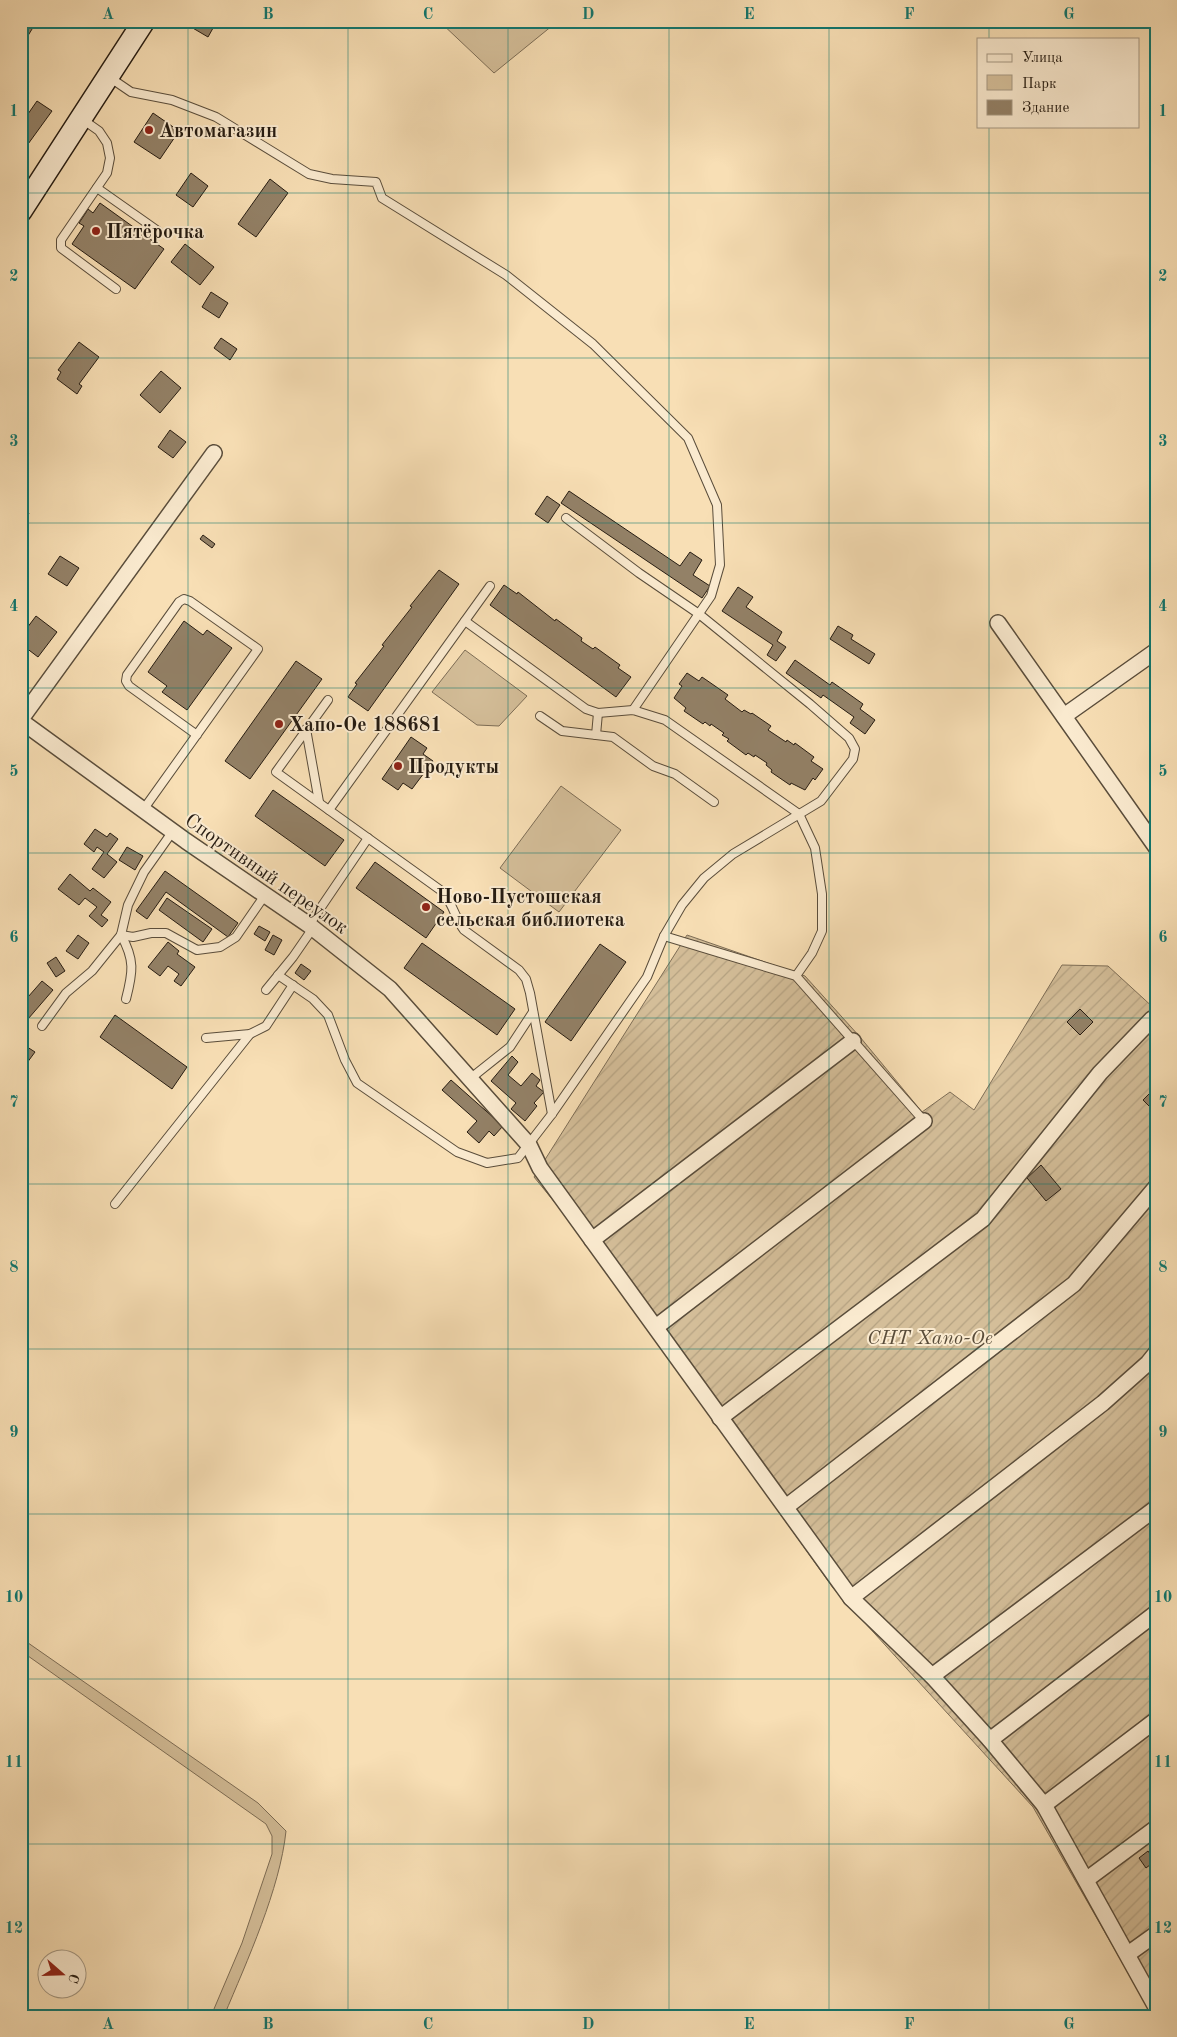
<svg xmlns="http://www.w3.org/2000/svg" width="1177" height="2037" font-family="'Old Standard TT',serif">
  <defs>
    <pattern id="garden-furrows" width="10" height="10" patternUnits="userSpaceOnUse" patternTransform="scale(1.25)"><rect width="10" height="10" fill="#d4be99"/><path d="M-1 1l2-2M0 10L10 0M9 11l2-2" fill="none" stroke="#b6a383"/></pattern>
  </defs>
  <rect width="100%" height="100%" fill="#f8dfb5"/>
  <filter id="stains"><feTurbulence type="fractalNoise" baseFrequency=".004" numOctaves="4"/><feColorMatrix values="0 0 0 0 .2 0 0 0 0 .09 0 0 0 0 .02 0 0 0 .5 -.17"/></filter>
  <radialGradient id="worn" r=".72"><stop offset=".6" stop-color="#630" stop-opacity="0"/><stop offset="1" stop-color="#630" stop-opacity=".3"/></radialGradient>
  <g fill="#d4be99" stroke="#7d6d56">
    <polygon points="439,21 558,21 494,73"/>
    <polygon points="465,650 527,696 499,726 477,725 432,692"/>
    <polygon points="561,786 621,830 559,912 500,868"/>
    <path d="M21 1638 258 1803 286 1831C280 1889 247 1961 224 2016H211L242 1943 272 1854V1836L266 1824 21 1651Z"/>
  </g>
  <polygon fill="url(#garden-furrows)" stroke="#7d6d56" points="687,935 805,976 860,1037 922,1112 950,1092 974,1110 1062,965 1108,966 1156,1010 1156,2016 1153,2016 1033,1807 833,1588 587,1242 534,1177"/>
  <g fill="#938167" stroke="#261c12">
    <polygon points="21,21 37,21 21,47"/>
    <polygon points="195,21 217,21 208,37 191,27"/>
    <polygon points="37,101 52,111 23,151 21,150 21,124"/>
    <polygon points="153,113 179,131 160,159 134,142"/>
    <polygon points="191,173 208,186 193,207 176,195"/>
    <polygon points="270,179 288,193 256,237 238,224"/>
    <polygon points="100,203 164,249 135,289 72,244 84,226 79,223 85,214 88,209 93,213"/>
    <polygon points="185,244 214,267 200,285 171,262"/>
    <polygon points="211,292 228,303 219,318 202,307"/>
    <polygon points="221,338 237,349 230,360 214,348"/>
    <polygon points="79,342 99,357 79,384 82,386 77,394 57,379 61,372 58,370"/>
    <polygon points="161,371 181,388 160,413 140,395"/>
    <polygon points="170,430 186,442 173,458 158,447"/>
    <polygon points="569,491 680,566 690,552 702,560 693,575 710,586 702,598 561,503"/>
    <polygon points="547,496 560,505 548,523 535,514"/>
    <polygon points="21,510 29,513 21,530"/>
    <polygon points="203,535 215,544 212,548 200,539"/>
    <polygon points="60,556 79,568 67,586 48,574"/>
    <polygon points="439,570 459,584 368,711 348,697 357,684 355,683 384,646 382,645 412,607 410,606"/>
    <polygon points="504,585 517,594 518,592 555,621 556,619 582,638 581,641 593,649 595,647 620,665 618,668 631,677 616,697 490,605"/>
    <polygon points="738,587 753,597 746,607 782,632 777,641 786,647 776,661 767,655 773,645 722,611"/>
    <polygon points="36,616 57,632 38,657 21,644 21,636"/>
    <polygon points="184,621 203,635 207,630 232,648 187,710 162,692 167,686 148,672"/>
    <polygon points="838,626 853,635 851,639 875,654 869,664 830,639"/>
    <polygon points="795,660 830,685 832,682 863,704 860,709 875,720 865,734 850,723 854,717 823,695 821,698 786,673"/>
    <polygon points="296,661 322,679 250,779 225,761"/>
    <polygon points="687,673 699,681 702,677 728,695 725,699 742,712 744,710 751,714 752,713 771,726 768,730 786,742 787,740 794,745 795,743 814,757 811,761 823,769 815,780 813,778 805,790 791,783 790,785 771,772 772,770 766,765 767,763 755,755 754,757 748,753 746,755 727,741 729,739 722,735 724,733 711,724 710,726 705,722 703,724 684,711 686,708 674,698 682,686 679,684"/>
    <polygon points="411,737 427,748 423,754 433,761 412,789 403,783 398,790 382,779"/>
    <polygon points="273,790 344,840 325,866 255,816"/>
    <polygon points="95,829 107,837 110,833 118,839 107,854 117,862 104,878 92,869 104,852 97,847 94,852 84,844"/>
    <polygon points="127,847 143,856 135,870 119,860"/>
    <polygon points="375,862 444,912 426,938 356,888"/>
    <polygon points="165,871 238,923 228,937 166,892 147,919 136,911"/>
    <polygon points="70,874 90,891 93,888 111,902 101,915 108,920 102,927 89,916 97,907 85,898 79,905 58,889"/>
    <polygon points="167,898 212,929 203,942 159,910"/>
    <polygon points="259,926 270,932 265,941 254,934"/>
    <polygon points="78,935 89,943 78,959 66,951"/>
    <polygon points="273,935 282,940 274,955 265,950"/>
    <polygon points="168,942 179,951 177,954 195,967 181,986 174,981 179,974 168,966 160,976 148,967"/>
    <polygon points="422,943 515,1009 497,1035 404,968"/>
    <polygon points="600,944 626,962 571,1041 545,1022"/>
    <polygon points="56,957 65,971 56,977 47,963"/>
    <polygon points="301,964 311,971 304,980 295,973"/>
    <polygon points="42,981 53,990 22,1026 21,1005"/>
    <polygon points="1080,1009 1093,1022 1080,1035 1067,1022"/>
    <polygon points="115,1015 187,1067 172,1089 100,1037"/>
    <polygon points="21,1043 35,1052 24,1067 21,1065"/>
    <polygon points="512,1056 518,1062 508,1075 521,1086 532,1073 540,1080 536,1086 544,1092 534,1103 537,1106 525,1121 511,1109 516,1103 491,1081"/>
    <polygon points="451,1080 503,1126 494,1136 489,1131 479,1143 467,1132 477,1121 442,1090"/>
    <polygon points="1156,1087 1156,1113 1143,1100"/>
    <polygon points="1041,1165 1061,1189 1046,1201 1027,1178"/>
    <polygon points="1148,1851 1155,1861 1146,1868 1139,1858"/>
  </g>
  <g fill="none" stroke-linecap="round" stroke-linejoin="round">
    <defs>
      <g id="lane">
        <polyline points="109,77 131,92 172,100 216,117 309,174 332,179 376,182 382,198 506,275 593,344 688,438 717,505 720,565 711,596 633,710"/>
        <polyline points="82,119 99,131 107,143 110,158 107,173 61,240 61,248 116,289"/>
        <polyline points="97,188 158,231"/>
        <polyline points="21,440 23,437"/>
        <polyline points="465,621 586,709 598,713 633,710 665,720 799,814 815,848 822,894 822,931 812,953 796,976"/>
        <path d="M328 700 276 772 443 892C453 904 455 918 464 930L519 970 526 979 530 993 552 1114"/>
        <polyline points="540,716 562,731 613,737 653,766 675,774 714,802"/>
        <polyline points="306,729 319,802"/>
        <polyline points="596,735 598,713"/>
        <polyline points="143,810 258,649 190,601 184,599 179,602 127,675 126,681 129,686 197,735"/>
        <polyline points="329,810 490,586"/>
        <polyline points="309,925 368,838"/>
        <polyline points="121,935 133,937 151,933 166,933 197,950 220,947 236,937 265,895"/>
        <path d="M121 935C135 960 133 972 126 999"/>
        <polyline points="664,936 796,976 924,1121"/>
        <polyline points="278,975 313,999 328,1015 345,1060 357,1083 457,1152 487,1163 518,1158 552,1114 647,977 664,936 682,905 704,878 733,854 821,801 853,759 855,749 849,738 810,704 699,614 639,573 566,518"/>
        <polyline points="266,990 293,957 313,928"/>
        <polyline points="42,1026 66,993 92,971 121,935 128,905 144,872 173,831"/>
        <polyline points="206,1038 250,1034 266,1026 293,985"/>
        <polyline points="471,1078 510,1047 533,1012"/>
        <polyline points="115,1204 250,1034"/>
      </g>
      <g id="street">
        <polyline points="998,623 1156,847"/>
        <polyline points="1064,716 1156,651"/>
        <polyline points="21,719 214,453"/>
        <polyline points="21,721 186,841 309,925 390,989 529,1145 540,1168 851,1598 932,1676 990,1740 1044,1805 1156,2007"/>
        <polyline points="592,1240 853,1041"/>
        <polyline points="656,1327 924,1121"/>
        <polyline points="720,1418 983,1219 1100,1073 1152,1019 1156,1022"/>
        <polyline points="786,1507 1074,1284 1156,1187"/>
        <polyline points="851,1598 1103,1403 1148,1363 1156,1353"/>
        <polyline points="932,1676 1156,1508"/>
        <polyline points="990,1740 1156,1613"/>
        <polyline points="1044,1805 1156,1720"/>
        <polyline points="1086,1880 1156,1828"/>
        <polyline points="1128,1954 1156,1934"/>
      </g>
      <polyline id="secondary" points="21,211 144,21"/>
    </defs>
    <use href="#lane" stroke="#5a4d3b" stroke-width="10"/>
    <use href="#street" stroke="#5a4d3b" stroke-width="18"/>
    <use href="#secondary" stroke="#261c12" stroke-width="24"/>
    <use href="#lane" stroke="#faeacf" stroke-width="8"/>
    <use href="#street" stroke="#faeacf" stroke-width="15"/>
    <use href="#secondary" stroke="#faeacf" stroke-width="21"/>
  </g>
  <path fill="none" stroke="#0f766e" stroke-width="1" stroke-opacity="0.55" d="M188 21V2016M348 21V2016M508 21V2016M669 21V2016M829 21V2016M989 21V39M989 126V2016M21 193H1156M21 358H1156M21 523H1156M21 688H1156M21 853H1156M21 1018H1156M21 1184H1156M21 1349H1156M21 1514H1156M21 1679H1156M21 1844H1156"/>
  <g fill="#8f2418" stroke="#faeacf" stroke-width="2">
    <circle cx="149" cy="130" r="5"/>
    <circle cx="96" cy="231" r="5"/>
    <circle cx="279" cy="724" r="5"/>
    <circle cx="398" cy="766" r="5"/>
    <circle cx="426" cy="907" r="5"/>
  </g>
  <g text-anchor="middle" stroke-width="4" stroke-linejoin="round" paint-order="stroke">
    <g font-size="20" font-weight="bold" fill="#261c12" stroke="#faeacf" text-anchor="start">
      <text x="159" y="137">Автомагазин</text>
      <text x="106" y="238">Пятёрочка</text>
      <text x="289" y="731">Хапо-Ое 188681</text>
      <text x="408" y="773">Продукты</text>
      <text x="436" y="903">Ново-Пустошская<tspan x="436" dy="23">сельская библиотека</tspan></text>
    </g>
    <g font-size="20" fill="#261c12" stroke="#faeacf">
      <text transform="translate(267 873) rotate(35)" y="7">Спортивный переулок</text>
    </g>
    <g font-size="20" font-style="italic" fill="#5a4d3a" stroke="#faeacf">
      <text x="930" y="1344">СНТ Хапо-Ое</text>
    </g>
  </g>
  <rect width="1177" height="2037" fill="none" stroke="#f8dfb5" stroke-width="55"/>
  <rect x="977" y="38" width="162" height="90" fill="#faeacf" stroke="#a59883"/>
  <rect x="987" y="54" width="25" height="8" fill="#faeacf" stroke="#a59883"/>
  <text x="1022" y="62" font-size="15" fill="#261c12">Улица</text>
  <rect x="987" y="75" width="25" height="15" fill="#d4be99" stroke="#a59883"/>
  <text x="1022" y="88" font-size="15" fill="#261c12">Парк</text>
  <rect x="987" y="100" width="25" height="15" fill="#938167" stroke="#a59883"/>
  <text x="1022" y="112" font-size="15" fill="#261c12">Здание</text>
  <g transform="translate(62 1974) rotate(110)"><circle r="24" fill="#faeacf" stroke="#a59883"/>
  <path d="M0-4L9 19L0 12L-9 19Z" fill="#8f2418"/>
  <text y="-8" font-size="14" font-weight="bold" text-anchor="middle" fill="#261c12">С</text>
  </g>
  <rect x="28" y="28" width="1122" height="1982" fill="none" stroke="#0f766e" stroke-width="2"/>
  <g font-size="16" text-anchor="middle" font-weight="bold" fill="#0f766e">
    <text x="108" y="19">A</text>
    <text x="268" y="19">B</text>
    <text x="428" y="19">C</text>
    <text x="588" y="19">D</text>
    <text x="749" y="19">E</text>
    <text x="909" y="19">F</text>
    <text x="1069" y="19">G</text>
    <text x="14" y="116">1</text>
    <text x="1163" y="116">1</text>
    <text x="14" y="281">2</text>
    <text x="1163" y="281">2</text>
    <text x="14" y="446">3</text>
    <text x="1163" y="446">3</text>
    <text x="14" y="611">4</text>
    <text x="1163" y="611">4</text>
    <text x="14" y="776">5</text>
    <text x="1163" y="776">5</text>
    <text x="14" y="942">6</text>
    <text x="1163" y="942">6</text>
    <text x="14" y="1107">7</text>
    <text x="1163" y="1107">7</text>
    <text x="14" y="1272">8</text>
    <text x="1163" y="1272">8</text>
    <text x="14" y="1437">9</text>
    <text x="1163" y="1437">9</text>
    <text x="14" y="1602">10</text>
    <text x="1163" y="1602">10</text>
    <text x="14" y="1767">11</text>
    <text x="1163" y="1767">11</text>
    <text x="14" y="1933">12</text>
    <text x="1163" y="1933">12</text>
    <text x="108" y="2029">A</text>
    <text x="268" y="2029">B</text>
    <text x="428" y="2029">C</text>
    <text x="588" y="2029">D</text>
    <text x="749" y="2029">E</text>
    <text x="909" y="2029">F</text>
    <text x="1069" y="2029">G</text>
  </g>
  <rect width="100%" height="100%" filter="url(#stains)"/>
  <rect width="100%" height="100%" fill="url(#worn)"/>
</svg>
